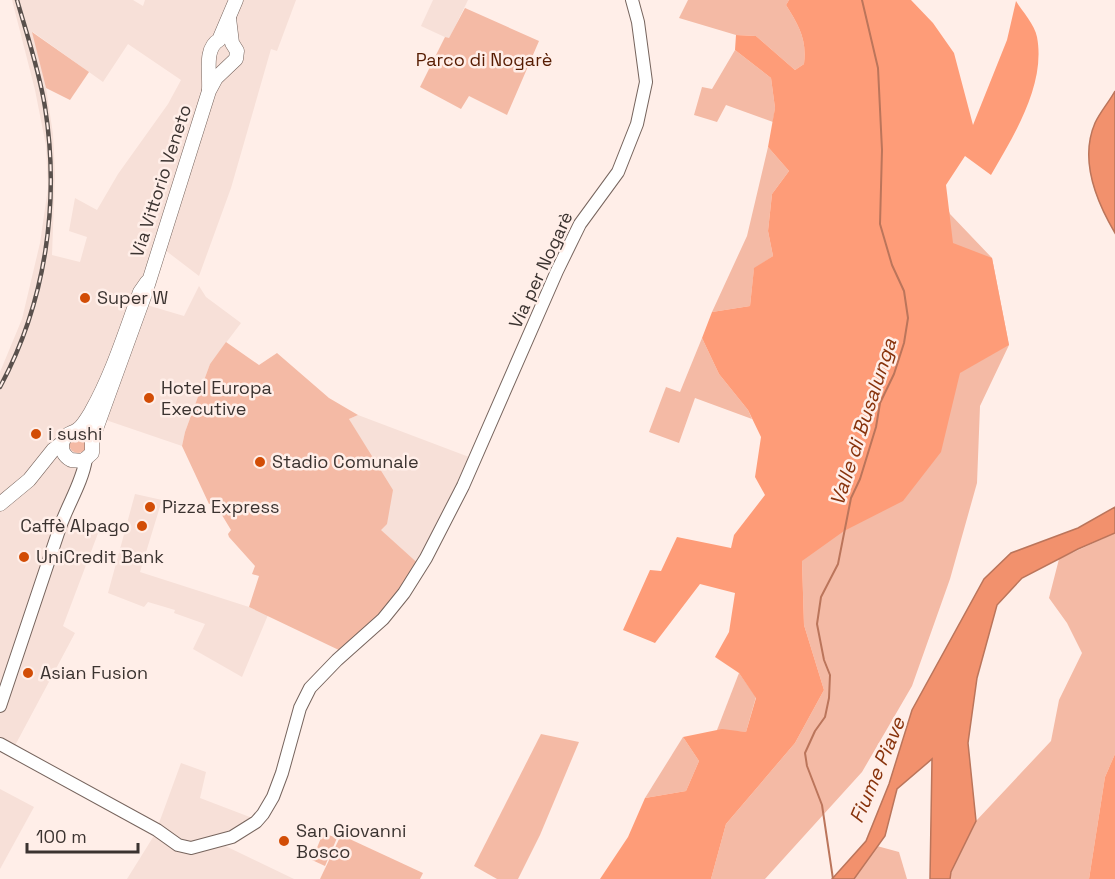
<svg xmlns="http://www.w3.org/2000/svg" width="1115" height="879" font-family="'Space Grotesk',sans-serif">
  <rect width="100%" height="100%" fill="#ffeee8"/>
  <g fill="#f7e0d8" fill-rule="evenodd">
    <path d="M12 0H133L143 6 145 0H296L277 51 271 49 231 188 199 276 161 247 140 303 184 316 199 286 206 297 241 323 210 364 185 432 182 446 97 417 67 515 100 528 63 626 75 633 11 753 0 747V372L22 319 40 243 48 188 46 146 35 90ZM33 32 103 82 128 44 181 80 168 104 118 174 97 210 75 198 69 231 87 237 80 262 52 255 55 174 53 134 46 88Z"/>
    <polygon points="433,0 468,0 449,39 421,26"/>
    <polygon points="358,415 477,460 422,567 375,525 370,454 349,419"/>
    <polygon points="135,494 162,500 140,572 249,607 268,615 242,677 193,649 205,624 174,613 175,610 148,602 144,607 108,593"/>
    <polygon points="181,763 206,772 200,798 255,819 213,840 294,879 127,879 155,834"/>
    <polygon points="0,789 34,807 0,869"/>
  </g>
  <g fill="#f4baa5">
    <path d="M688 0H789L786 5C799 26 807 39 804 64L795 70 756 36 736 35 679 18Z"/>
    <polygon points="465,8 539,41 507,115 469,96 461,109 420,87 445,37 449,38"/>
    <polygon points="32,32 89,72 70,100 46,88"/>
    <polygon points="735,50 771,78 775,108 773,122 726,105 717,122 694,115 702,87 712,89"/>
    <polygon points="919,137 950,214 992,258 1009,345 980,406 977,483 950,579 912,686 862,772 765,879 711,879 726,824 795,743 824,690 804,625 802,561"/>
    <polygon points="768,147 789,171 772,194 768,231 773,256 754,269 750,306 712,312 747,236"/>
    <polygon points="702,338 719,374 748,410 752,419 695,398 679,443 649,432 666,387 680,392"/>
    <polygon points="226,342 259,365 277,353 329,398 358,415 349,419 393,490 387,524 381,530 422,567 396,601 343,652 249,607 259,576 252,574 255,566 229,537 228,534 231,530 214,502 209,504 182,446 185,432 210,364"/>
    <circle cx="78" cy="444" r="9"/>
    <polygon points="1115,533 1115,754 1105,777 1089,879 950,879 951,873 976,821 1051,741 1059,700 1082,653 1067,623 1049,598 1059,559"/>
    <polygon points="739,673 756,697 746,732 717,730"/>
    <polygon points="541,734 579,742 540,835 518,879 497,879 474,866"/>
    <polygon points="683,737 699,761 686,791 645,798"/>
    <polygon points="323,833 337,838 325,866 312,860"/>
    <polygon points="341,835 423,873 420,879 320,879"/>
    <polygon points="877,846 899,852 907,879 854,879"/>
  </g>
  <g fill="#fe9c78">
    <path d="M789 0H911L933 23 954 53 973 125 1007 40 1016 1C1022 11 1035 25 1037 37 1046 85 1014 135 991 175L965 156 946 185 953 243 992 258 1009 345 960 373 941 452 903 501 844 531 802 561 804 625 824 690 795 743 726 824 711 879H600L628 837 645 798 686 791 699 761 683 737 722 729 746 732 756 698 739 673 715 657 729 632 735 593 700 584 655 643 623 630 650 570 661 571 677 537 731 548 734 535 765 495 755 477 761 437 748 410 719 374 702 338 712 312 750 306 754 268 773 256 768 231 772 194 789 171 768 147 775 108 771 78 735 50 736 35 756 36 795 70 804 64C807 39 799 26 786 5Z"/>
    <polygon points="1115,754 1115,879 1089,879 1105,777"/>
  </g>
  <g fill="#f2916d" stroke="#bb755b" stroke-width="1.5">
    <path d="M1115 91V233C1096 201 1079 160 1095 123 1100 112 1109 102 1115 91Z"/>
    <polygon points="1115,507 1115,533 1078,549 1022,578 997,605 977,678 968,743 976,821 951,872 950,879 930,879 932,759 897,789 885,836 854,879 832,879 866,841 889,784 912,710 984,579 1011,553 1078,528"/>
  </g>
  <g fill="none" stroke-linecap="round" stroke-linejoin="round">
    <polyline stroke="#bb755b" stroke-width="2" points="833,879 822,805 807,766 805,753 815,731 825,717 829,698 830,675 824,660 817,624 821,597 838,564 851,498 860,479 876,427 880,403 894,374 904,343 908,318 904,291 892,265 880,224 882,150 878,68 862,0"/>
    <defs>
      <g id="secondary">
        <path d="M0 706C20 646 40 587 60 527 68 504 82 483 86 459"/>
        <polyline points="0,744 157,830 178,845 191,848 232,837 256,822 263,814 273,797 282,773 300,708 310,688 337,660 383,619 404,593 426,558 463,486 557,271 580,224 618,172 637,124 646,82 638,22 632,0"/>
      </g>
      <g id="primary">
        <path d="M209 89C210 73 204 48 219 40L236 0"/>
        <path d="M147 282 140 292C125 333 112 375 91 412 88 417 82 427 77 430 71 434 66 433 63 441 60 449 64 456 71 460L83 461 92 453V440L145 294 209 91 216 78 236 59 237 51 232 43 229 18"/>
        <polyline points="0,504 29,480 53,450 62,443"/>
      </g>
    </defs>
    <use href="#secondary" stroke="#76645d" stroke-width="14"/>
    <use href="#primary" stroke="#76645d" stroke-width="15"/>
    <use href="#secondary" stroke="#fff" stroke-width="12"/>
    <use href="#primary" stroke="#fff" stroke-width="14"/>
    <defs>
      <path id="rail" d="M0 387C46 302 60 202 45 107 39 70 27 35 17 0"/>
    </defs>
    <use href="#rail" stroke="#59504c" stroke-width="4.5"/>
    <use href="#rail" stroke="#ffeee8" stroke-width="2" stroke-dasharray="7" stroke-linecap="butt"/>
  </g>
  <g fill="#d24d06" stroke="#ffeee8" stroke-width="2">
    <circle cx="85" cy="298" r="6"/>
    <circle cx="149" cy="398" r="6"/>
    <circle cx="36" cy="434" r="6"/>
    <circle cx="260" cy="462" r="6"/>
    <circle cx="150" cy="507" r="6"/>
    <circle cx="142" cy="526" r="6"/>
    <circle cx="24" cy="557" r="6"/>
    <circle cx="28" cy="673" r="6"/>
    <circle cx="284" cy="841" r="6"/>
  </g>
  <g text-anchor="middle" stroke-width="5" stroke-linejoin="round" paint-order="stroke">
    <g font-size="18" fill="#571c02" stroke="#ffeee8">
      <text x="484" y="66">Parco di Nogarè</text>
    </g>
    <g font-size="18" fill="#3b3330" stroke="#ffeee8">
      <text transform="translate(161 181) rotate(-72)" y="6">Via Vittorio Veneto</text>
      <text transform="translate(541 270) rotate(-65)" y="6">Via per Nogarè</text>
    </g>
    <g font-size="18" fill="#3b3330" stroke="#ffeee8" text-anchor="start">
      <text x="97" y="304">Super W</text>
      <text x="161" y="394">Hotel Europa<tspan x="161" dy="21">Executive</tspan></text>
      <text x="48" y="440">i sushi</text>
      <text x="272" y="468">Stadio Comunale</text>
      <text x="162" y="513">Pizza Express</text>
      <text x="130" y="532" text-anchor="end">Caffè Alpago</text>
      <text x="36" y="563">UniCredit Bank</text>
      <text x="40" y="679">Asian Fusion</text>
      <text x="296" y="837">San Giovanni<tspan x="296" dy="21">Bosco</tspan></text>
    </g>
    <g font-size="20" font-style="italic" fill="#88330c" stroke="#ffeee8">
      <text transform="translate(863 422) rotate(-72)" y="7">Valle di Busalunga</text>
      <text transform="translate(877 770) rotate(-67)" y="7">Fiume Piave</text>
    </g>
  </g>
  <path d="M27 843v9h111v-9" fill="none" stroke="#3b3330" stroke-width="3"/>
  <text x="36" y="843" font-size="18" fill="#3b3330" stroke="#ffeee8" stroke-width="4.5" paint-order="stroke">100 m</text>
</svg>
